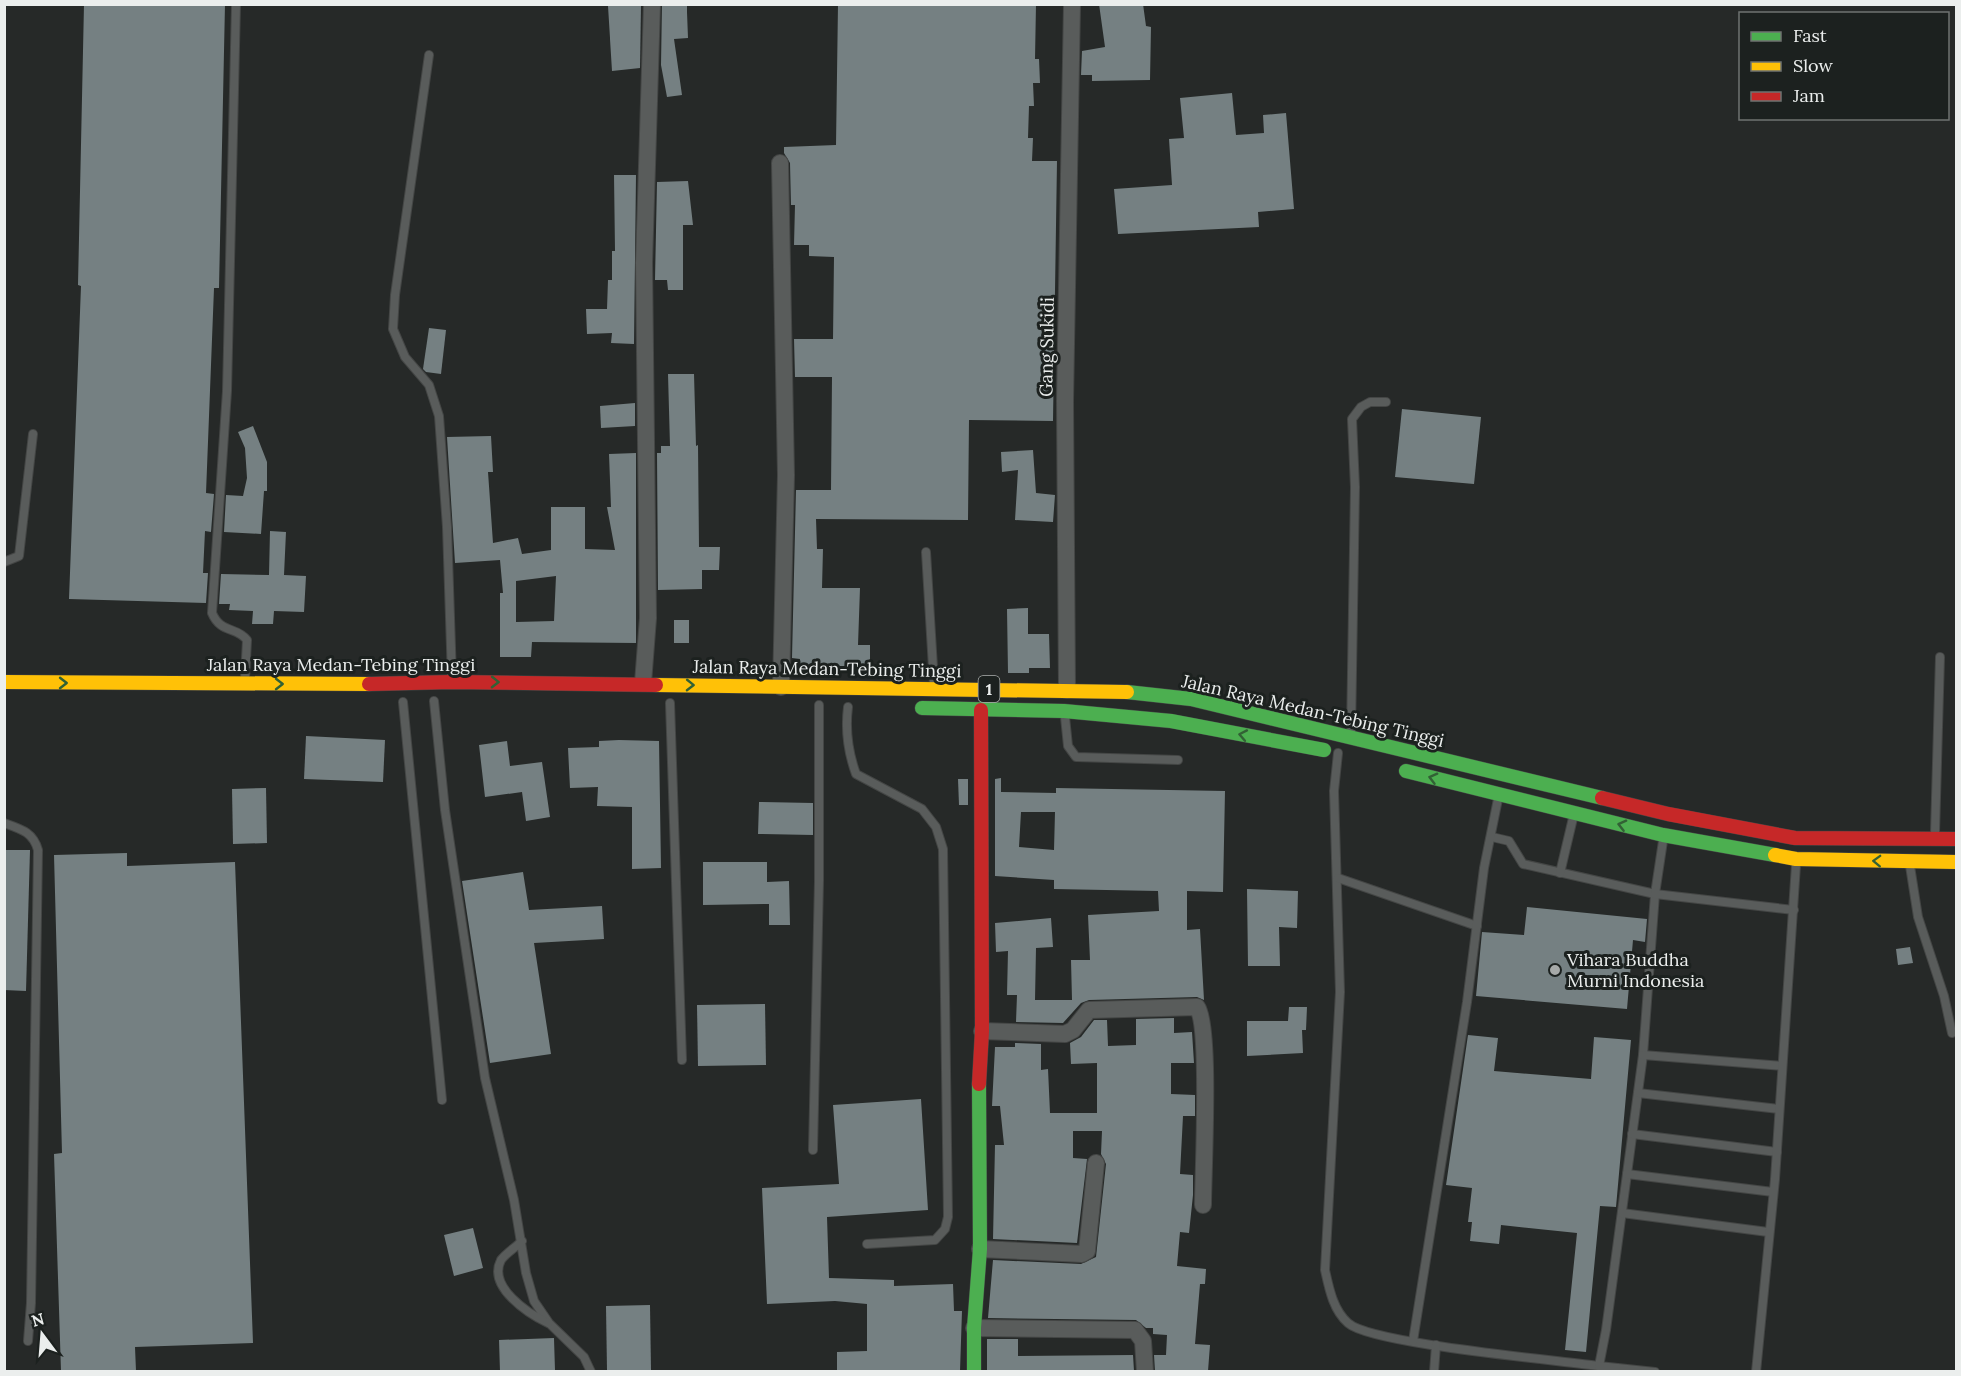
<svg xmlns="http://www.w3.org/2000/svg" width="1961" height="1376" font-family="Lora,serif">
  <rect width="100%" height="100%" fill="#262928"/>
  <g fill="#758082" fill-rule="evenodd">
    <polygon points="84,4 225,4 219,288 214,288 206,493 214,494 211,532 205,531 203,573 208,573 206,603 69,599 81,286 78,285"/>
    <polygon points="662,4 687,4 687,12 688,38 674,39 682,95 667,97 661,65"/>
    <polygon points="838,4 1036,4 1035,59 1039,59 1040,83 1033,83 1034,106 1029,106 1028,138 1033,138 1032,161 1057,161 1053,421 969,420 968,520 816,519 817,549 823,549 822,588 860,588 858,645 870,645 870,671 799,670 800,659 792,658 796,490 831,490 832,377 795,377 794,339 833,339 834,257 809,256 809,245 794,245 795,205 791,205 790,163 784,153 784,147 836,145"/>
    <polygon points="1099,4 1143,4 1146,26 1151,27 1150,80 1092,81 1092,75 1081,75 1082,51 1105,47"/>
    <polygon points="641,5 640,68 612,71 608,6"/>
    <polygon points="1232,93 1236,135 1264,133 1263,115 1286,113 1294,209 1258,212 1259,227 1118,234 1114,189 1172,185 1169,139 1184,138 1180,98"/>
    <polygon points="614,175 636,175 634,344 611,343 612,333 587,334 586,309 607,309 608,280 612,280 612,251 615,251"/>
    <polygon points="688,181 693,225 683,225 683,290 668,290 667,280 655,280 657,182"/>
    <polygon points="429,328 446,330 441,374 426,372 423,369"/>
    <polygon points="668,374 694,374 696,446 698,445 699,547 720,547 719,570 702,570 702,589 658,590 657,453 661,453 661,446 670,446"/>
    <polygon points="635,403 635,426 601,428 600,406"/>
    <polygon points="1402,409 1481,417 1474,484 1395,477"/>
    <polygon points="253,426 267,462 267,491 264,491 261,534 224,532 226,495 243,496 247,478 245,448 238,432"/>
    <path d="M491 436 493 472H488L493 543 518 538 522 554 551 550V507H585V549L615 550 607 507H611L609 454 636 453V643L532 642 531 657H500V593H503L500 560 455 563 447 437ZM556 576 554 621 516 622V581Z"/>
    <polygon points="1033,450 1036,493 1055,495 1053,522 1015,520 1018,470 1002,472 1001,452"/>
    <polygon points="270,531 286,532 284,575 306,576 304,612 274,611 273,624 252,624 253,611 229,610 230,604 219,604 221,574 269,575"/>
    <polygon points="1028,608 1028,634 1049,634 1050,668 1029,668 1029,673 1008,673 1007,609"/>
    <rect x="674" y="620" width="15" height="23"/>
    <polygon points="306,736 385,740 383,782 304,779"/>
    <polygon points="619,740 659,741 661,868 632,869 632,807 597,806 598,787 570,788 568,748 599,747 599,741"/>
    <polygon points="507,741 510,766 542,762 550,817 526,821 522,792 485,797 479,745"/>
    <path d="M1001 778V792L1056 793V788L1225 791 1223 892 1187 891V930L1200 929 1204 1000 1197 997 1089 1000 1081 1003 1063 1023 1016 1022 1017 995H1007L1008 951 996 952 995 923 1051 918 1053 947 1036 948 1035 1000H1072L1071 960H1090L1088 915 1159 911 1158 891 1054 889V880L995 876V779ZM1021 812H1055L1054 850 1019 847Z"/>
    <polygon points="958,779 968,779 968,805 959,805"/>
    <polygon points="266,788 267,843 233,844 232,789"/>
    <polygon points="759,802 813,803 813,835 758,834"/>
    <polygon points="4,850 30,850 26,991 4,990"/>
    <polygon points="127,853 127,866 235,862 253,1343 135,1347 136,1371 61,1371 54,1154 62,1153 54,855"/>
    <polygon points="703,862 767,862 767,882 789,881 790,925 769,925 769,904 703,905"/>
    <polygon points="523,872 529,910 602,906 604,939 534,943 551,1054 490,1063 462,881"/>
    <polygon points="1247,889 1298,891 1297,928 1279,927 1280,966 1248,966"/>
    <polygon points="1527,907 1647,919 1645,942 1633,940 1627,1009 1476,996 1482,932 1524,935"/>
    <polygon points="1910,947 1913,963 1898,965 1896,949"/>
    <polygon points="765,1004 766,1065 698,1066 697,1005"/>
    <polygon points="1289,1007 1307,1007 1306,1030 1302,1030 1303,1053 1247,1056 1247,1021 1288,1021"/>
    <polygon points="1174,1018 1174,1033 1192,1032 1194,1063 1171,1063 1171,1094 1195,1095 1195,1116 1183,1116 1180,1174 1193,1175 1193,1195 1189,1233 1180,1232 1177,1266 1206,1269 1205,1284 1200,1284 1195,1344 1210,1345 1208,1371 1155,1371 1154,1355 1166,1355 1167,1335 1153,1334 1153,1328 1146,1328 1136,1320 988,1318 993,1260 1081,1264 1096,1257 1106,1164 1101,1154 1102,1131 1073,1131 1073,1158 1087,1159 1077,1243 993,1239 995,1145 1004,1145 1000,1106 992,1106 995,1047 1015,1047 1015,1043 1041,1044 1041,1070 1048,1069 1050,1113 1097,1113 1097,1063 1071,1064 1070,1043 1081,1037 1094,1020 1107,1020 1108,1046 1136,1045 1136,1019"/>
    <polygon points="1468,1035 1498,1038 1494,1071 1591,1079 1594,1037 1631,1040 1616,1207 1600,1206 1586,1352 1565,1350 1577,1233 1501,1225 1499,1244 1470,1241 1472,1222 1468,1222 1472,1188 1446,1185"/>
    <polygon points="921,1099 928,1210 827,1217 829,1278 894,1280 894,1286 953,1284 954,1311 962,1311 960,1371 837,1371 837,1352 867,1351 867,1304 835,1301 767,1304 762,1188 839,1184 833,1105"/>
    <polygon points="473,1228 483,1268 454,1276 444,1235"/>
    <polygon points="650,1305 651,1371 607,1371 606,1306"/>
    <polygon points="554,1338 555,1371 500,1371 499,1340"/>
    <polygon points="987,1339 1018,1339 1018,1356 1133,1355 1134,1371 987,1371"/>
  </g>
  <g fill="none" stroke-linecap="round" stroke-linejoin="round">
    <defs>
      <g id="lane">
        <path d="M236 4 227 391 212 613C221 634 236 626 247 640L245 678"/>
        <polyline points="429,55 395,295 393,329 405,357 429,385 439,416 447,527 452,678"/>
        <polyline points="926,552 934,684"/>
        <polyline points="4,562 19,556 33,434"/>
        <polyline points="434,701 445,810 485,1078 514,1200 526,1273 534,1301 549,1323 584,1357 591,1372"/>
        <polyline points="403,702 442,1100"/>
        <polyline points="670,703 682,1060"/>
        <path d="M848 707C845 731 848 752 856 774L922 809 936 827 943 849 948 1217 945 1229 935 1240 867 1244"/>
        <polyline points="1065,717 1068,746 1076,757 1178,760"/>
        <polyline points="1351,733 1355,487 1352,419 1361,407 1370,402 1386,402"/>
        <path d="M1338 753 1334 791 1340 992 1325 1270C1329 1288 1333 1310 1348 1323 1371 1344 1557 1360 1599 1366L1606 1330 1643 1055 1655 894 1523 864 1509 841 1492 837"/>
        <path d="M4 823C21 829 33 832 38 850L31 1303 28 1341"/>
        <polyline points="1935,833 1940,657"/>
        <polyline points="1663,841 1655,894 1794,910"/>
        <polyline points="1910,866 1918,917 1944,996 1952,1033"/>
        <polyline points="1560,873 1573,818"/>
        <polyline points="1338,878 1477,926"/>
        <polyline points="1643,1055 1782,1066"/>
        <polyline points="1638,1093 1779,1109"/>
        <polyline points="1632,1134 1777,1152"/>
        <polyline points="813,1150 819,881 819,705"/>
        <polyline points="1627,1174 1773,1192"/>
        <polyline points="1622,1213 1768,1232"/>
        <path d="M522 1241C516 1247 506 1253 501 1260 487 1287 529 1314 548 1323"/>
        <polyline points="1413,1341 1467,1002 1484,868 1498,799"/>
        <polyline points="1599,1366 1655,1372"/>
        <polyline points="1434,1372 1436,1345"/>
        <polyline points="1756,1372 1775,1179 1796,865"/>
      </g>
      <g id="street">
        <polyline points="780,163 786,475 781,687"/>
        <polyline points="643,683 648,618 644,263 652,4"/>
        <polyline points="1067,690 1065,401 1072,4"/>
        <path d="M982 1031 1065 1034 1073 1030 1089 1010 1197 1007C1211 1026 1203 1173 1203 1205"/>
        <polyline points="980,1249 1082,1254 1087,1251 1096,1163"/>
        <polyline points="974,1328 1135,1330 1143,1341 1145,1372"/>
      </g>
      <g id="fast">
        <polyline points="1127,692 1191,699 1602,798"/>
        <polyline points="922,708 1064,711 1171,721 1324,750"/>
        <polyline points="1406,771 1663,835 1775,855"/>
        <polyline points="974,1372 974,1328 980,1249 979,1084"/>
      </g>
      <g id="slow">
        <polyline points="4,682 369,684"/>
        <polyline points="656,685 1127,692"/>
        <polyline points="1775,855 1796,859 1956,862"/>
      </g>
      <g id="jam">
        <polyline points="369,684 452,682 656,685"/>
        <polyline points="1602,798 1668,814 1795,838 1956,839"/>
        <polyline points="979,1084 982,1031 981,710"/>
      </g>
    </defs>
    <use href="#lane" stroke="#444645" stroke-width="10"/>
    <use href="#street" stroke="#444645" stroke-width="18"/>
    <use href="#fast" stroke="#444645" stroke-width="15"/>
    <use href="#slow" stroke="#444645" stroke-width="15"/>
    <use href="#jam" stroke="#444645" stroke-width="15"/>
    <use href="#lane" stroke="#595c5b" stroke-width="8"/>
    <use href="#street" stroke="#595c5b" stroke-width="16"/>
    <use href="#fast" stroke="#4caf50" stroke-width="14"/>
    <use href="#slow" stroke="#ffc107" stroke-width="14"/>
    <use href="#jam" stroke="#c62828" stroke-width="14"/>
  </g>
  <defs><path id="oneway-chevron" d="M-2-3.5L2.5 0L-2 3.5" fill="none" stroke-width="1.6" stroke-linecap="round" stroke-linejoin="round" transform="scale(1.5)"/></defs>
  <g stroke="#326135">
    <use href="#oneway-chevron" transform="translate(495 682) rotate(1)"/>
    <use href="#oneway-chevron" transform="translate(63 683)"/>
    <use href="#oneway-chevron" transform="translate(279 684)"/>
    <use href="#oneway-chevron" transform="translate(690 685) rotate(1)"/>
    <use href="#oneway-chevron" transform="translate(1243 735) rotate(-169)"/>
    <use href="#oneway-chevron" transform="translate(1433 778) rotate(-165)"/>
    <use href="#oneway-chevron" transform="translate(1622 825) rotate(-166)"/>
    <use href="#oneway-chevron" transform="translate(1877 861) rotate(-178)"/>
  </g>
  <circle fill="#a6a9a8" stroke="#1c211f" stroke-width="2" cx="1555" cy="970" r="6"/>
  <g text-anchor="middle" stroke-width="6" stroke-linejoin="round" paint-order="stroke">
    <rect fill="#1c211f" stroke="#adb0af" stroke-width="1.5" x="978.5" y="676" width="21" height="26" rx="4.5"/>
    <g font-size="16" font-weight="bold" fill="#ebeeed">
      <text x="989" y="695">1</text>
    </g>
    <g font-size="18" fill="#ebeeed" stroke="#1c211f">
      <text transform="translate(1047 347) rotate(-89)" y="6">Gang Sukidi</text>
      <text x="341" y="671">Jalan Raya Medan-Tebing Tinggi</text>
      <text transform="translate(827 669) rotate(1)" y="6">Jalan Raya Medan-Tebing Tinggi</text>
      <text transform="translate(1313 711) rotate(13)" y="6">Jalan Raya Medan-Tebing Tinggi</text>
    </g>
    <g font-size="18" fill="#ebeeed" stroke="#1c211f" text-anchor="start">
      <text x="1567" y="966">Vihara Buddha<tspan x="1567" dy="21">Murni Indonesia</tspan></text>
    </g>
  </g>
  <rect width="1961" height="1376" fill="none" stroke="#ebeeed" stroke-width="12"/>
  <rect x="1739" y="12" width="210" height="108" fill="#1c211f" stroke="#6f7371" stroke-width="1.5"/>
  <rect x="1751" y="32" width="30" height="9" fill="#4caf50" stroke="#6f7371" stroke-width="1.5"/>
  <text x="1793" y="42" font-size="18" fill="#ebeeed">Fast</text>
  <rect x="1751" y="62" width="30" height="9" fill="#ffc107" stroke="#6f7371" stroke-width="1.5"/>
  <text x="1793" y="72" font-size="18" fill="#ebeeed">Slow</text>
  <rect x="1751" y="92" width="30" height="9" fill="#c62828" stroke="#6f7371" stroke-width="1.5"/>
  <text x="1793" y="102" font-size="18" fill="#ebeeed">Jam</text>
  <g transform="translate(42 1334) rotate(344)" stroke="#1c211f" stroke-width="4.5" paint-order="stroke">
  <path d="M0-4.5L10 22L0 15L-10 22Z" fill="#ebeeed"/>
  <text y="-9" font-size="16" font-weight="bold" text-anchor="middle" fill="#ebeeed">N</text>
  </g>
</svg>
